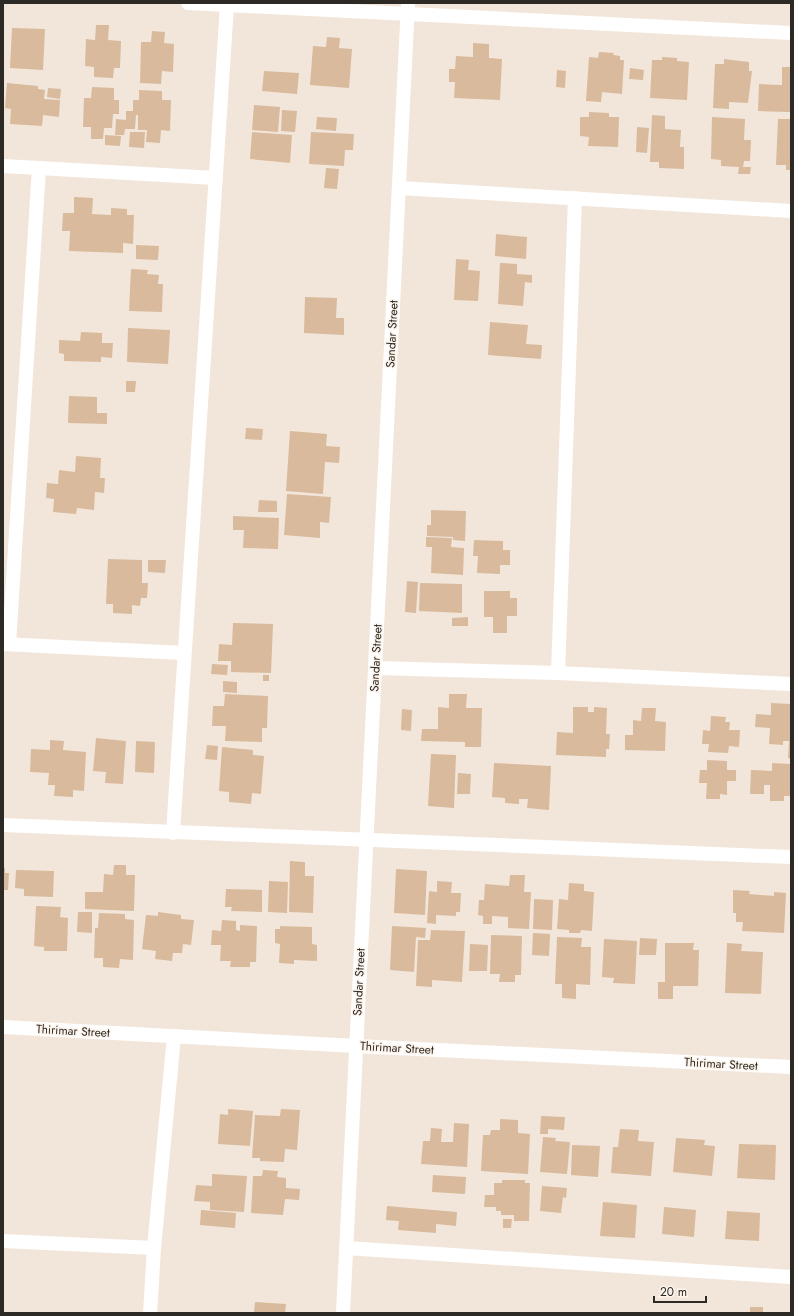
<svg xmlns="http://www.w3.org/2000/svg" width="794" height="1316" font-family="Jost,sans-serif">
  <rect width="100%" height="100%" fill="#f2e6db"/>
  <g fill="#d9ba9c">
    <polygon points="96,25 109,25 108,40 121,41 120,68 114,68 113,78 94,77 94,67 85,66 86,39 95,40"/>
    <polygon points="12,28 45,29 43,70 10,68"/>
    <polygon points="152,31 165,32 164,43 174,44 173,72 162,71 161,84 140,83 141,42 151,42"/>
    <polygon points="327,37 340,38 339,48 352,49 349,88 310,85 313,46 326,47"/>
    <polygon points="473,43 489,44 489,58 502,59 500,100 454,98 455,82 449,82 449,69 455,69 456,56 473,57"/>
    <polygon points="599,52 614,53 613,55 620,56 620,60 624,60 622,94 602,92 601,102 586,101 589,57 598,58"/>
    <polygon points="662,57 677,58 677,61 689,62 687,100 650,98 652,60 662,60"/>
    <polygon points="724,59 749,62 749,71 752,71 748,103 729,102 729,109 713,108 715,64 724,64"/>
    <polygon points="782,67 791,67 790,112 758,111 759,84 782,85"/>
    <polygon points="630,68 644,70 643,80 629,79"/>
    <polygon points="557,70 566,71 565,88 556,87"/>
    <polygon points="264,71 299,73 297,94 262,91"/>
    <polygon points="7,83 38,86 38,89 45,90 44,99 60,100 59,117 43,115 42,126 10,124 11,109 5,108"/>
    <polygon points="92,87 114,88 114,100 119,100 119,114 113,114 112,128 104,128 103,139 91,139 91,127 83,127 84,98 91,98"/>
    <polygon points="48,88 61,89 60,99 47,97"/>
    <polygon points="139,90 162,91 162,100 171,100 170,131 161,130 160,143 146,142 147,130 138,130 138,115 136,115 135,129 125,129 124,135 115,135 116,119 126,120 126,111 133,111 133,100 139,100"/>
    <polygon points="254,105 280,107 278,132 252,130"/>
    <polygon points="282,110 297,111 295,132 281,131"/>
    <polygon points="589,112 609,113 609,117 619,117 618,147 588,146 589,137 580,136 580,117 589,117"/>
    <polygon points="652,115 665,116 665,129 681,130 680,147 684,147 684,169 659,168 659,162 650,162"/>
    <polygon points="317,117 337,118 336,131 316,129"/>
    <polygon points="712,117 745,119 744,140 751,140 750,161 744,161 743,167 751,167 750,174 738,174 739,167 721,166 721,160 711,159"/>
    <polygon points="778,119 791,119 791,170 786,170 786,165 776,165"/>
    <polygon points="637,127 649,128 647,153 636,152"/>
    <polygon points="130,132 145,132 144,148 129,147"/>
    <polygon points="252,132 292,135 290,163 250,159"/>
    <polygon points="311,132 354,134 353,150 345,150 344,166 309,164"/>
    <polygon points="105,135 121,136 120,146 105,145"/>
    <polygon points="326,168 339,169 337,189 324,188"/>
    <polygon points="74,197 93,198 92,214 111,215 111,208 127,209 127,215 134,215 133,244 123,243 123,253 69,251 70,231 62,231 63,213 74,213"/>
    <polygon points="496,234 527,237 526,259 495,256"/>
    <polygon points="136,245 159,246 158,260 136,259"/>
    <polygon points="456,259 469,260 468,270 480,271 478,301 454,300"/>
    <polygon points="500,263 517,264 517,274 532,275 532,283 525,282 523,306 498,304"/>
    <polygon points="131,269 148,270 147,274 159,275 158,284 163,284 162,312 129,311"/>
    <polygon points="305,297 337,298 336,318 344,318 344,335 304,333"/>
    <polygon points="490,322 528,325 526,344 542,345 541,359 488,355"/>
    <polygon points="128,328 170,330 168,364 127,362"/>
    <polygon points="81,332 102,333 102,343 113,343 112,358 101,357 101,362 64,361 64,354 59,353 59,340 80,341"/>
    <polygon points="126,381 136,381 135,392 126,392"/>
    <polygon points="69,396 97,397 97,413 107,413 107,424 68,423"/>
    <polygon points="246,428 263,429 262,440 245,439"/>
    <polygon points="290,431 327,434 326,446 340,447 339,463 325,462 323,494 286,491"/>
    <polygon points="76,456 101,458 100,478 105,478 104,493 95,492 94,510 77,508 76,514 53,512 54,499 46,498 47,483 58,484 59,470 75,472"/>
    <polygon points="287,494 331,497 329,523 320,522 320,538 284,535"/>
    <polygon points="259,500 277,501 277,512 258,512"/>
    <polygon points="431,510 466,511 465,541 453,540 453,537 427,536 427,525 431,525"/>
    <polygon points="233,516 279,518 278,549 243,548 244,530 233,530"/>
    <polygon points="426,537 452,538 451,547 464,548 463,575 431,573 432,547 426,547"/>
    <polygon points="474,540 503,541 503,550 510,550 510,565 500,565 500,574 477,573 478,556 473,556"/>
    <polygon points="108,559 142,560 142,583 148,583 147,598 141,598 140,606 132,605 132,614 113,613 113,604 106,604"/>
    <polygon points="148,560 166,560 165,573 148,572"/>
    <polygon points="407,581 418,582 416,613 405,612"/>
    <polygon points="420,583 462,584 462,613 419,611"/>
    <polygon points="484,591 510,591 510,598 517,598 517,616 507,616 507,633 493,633 493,617 484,617"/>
    <polygon points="468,617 468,626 452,626 452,618"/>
    <polygon points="233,623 273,624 271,673 231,672 231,661 218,661 219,644 232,645"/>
    <polygon points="212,664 228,665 227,675 211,674"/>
    <rect x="263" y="675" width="6" height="6"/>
    <polygon points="223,681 237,682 237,693 223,692"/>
    <polygon points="225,694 268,696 267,728 262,728 262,742 225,741 226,726 212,726 213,706 224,706"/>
    <polygon points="449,694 467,694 466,708 482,708 481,747 465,747 465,742 421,741 422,729 438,729 438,707 449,708"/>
    <polygon points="771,703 791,704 791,759 788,758 789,741 783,741 783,745 769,744 770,728 755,727 756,714 771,715"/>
    <polygon points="573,707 588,707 588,712 594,712 594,707 607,708 606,734 610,734 609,749 606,749 606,757 556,755 557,732 573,733"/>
    <polygon points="642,708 656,708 655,721 666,722 665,751 625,750 625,735 633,735 633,720 641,721"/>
    <polygon points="402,709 412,710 411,731 401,730"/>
    <polygon points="711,716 726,717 725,722 730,722 729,730 740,730 739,747 729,746 728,753 708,752 709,744 702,744 703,730 710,731"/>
    <polygon points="96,738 126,741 123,784 105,783 106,772 93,771"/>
    <polygon points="50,740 64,741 63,750 86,752 84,791 73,790 73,797 54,796 55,785 48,785 49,773 30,772 31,749 50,750"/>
    <polygon points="136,741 155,742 154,773 135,772"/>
    <polygon points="207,745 218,746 217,760 205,759"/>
    <polygon points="222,747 253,750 253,755 264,756 261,794 252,793 251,804 229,802 229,792 219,791"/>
    <polygon points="431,754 456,755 454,808 428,806"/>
    <polygon points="707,760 727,761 727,770 736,770 736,781 727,781 727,795 720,794 720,799 706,799 707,783 699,783 700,770 707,770"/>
    <polygon points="494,763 551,766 549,810 527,808 528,799 519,799 519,804 505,803 505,798 492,797"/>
    <polygon points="772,763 791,764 791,796 784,796 784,801 770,801 770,785 764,785 764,794 750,794 751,770 772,771"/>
    <polygon points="458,773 471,774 470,794 457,794"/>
    <polygon points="290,861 305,862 305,876 314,876 313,913 289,912"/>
    <polygon points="114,865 126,865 126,875 135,875 134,911 85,909 85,892 103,892 104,874 113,875"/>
    <polygon points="3,867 5,868 5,873 9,873 8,890 3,890"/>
    <polygon points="396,869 427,871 425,915 394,913"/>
    <polygon points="16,870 54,871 53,897 24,896 24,889 15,888"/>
    <polygon points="510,875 525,875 524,892 531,892 529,929 508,928 508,917 492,916 492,924 483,924 483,916 478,915 479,900 484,900 485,884 509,886"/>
    <polygon points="269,881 288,882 287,913 268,912"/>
    <polygon points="437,881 452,882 451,893 461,893 460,912 456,912 456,916 436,915 436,924 427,923 429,891 437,892"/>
    <polygon points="569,883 584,884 584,891 594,892 592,931 581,930 580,933 569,933 569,930 557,929 559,899 568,900"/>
    <polygon points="226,889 262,890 262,912 231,911 232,907 225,907"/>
    <polygon points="733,890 750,891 749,894 774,896 774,892 786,893 784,933 742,931 743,922 736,922 736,913 733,913"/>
    <polygon points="534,899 553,900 552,930 533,929"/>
    <polygon points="36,906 61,907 60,917 68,918 67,951 44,951 44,947 34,946"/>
    <polygon points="78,912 92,912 92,933 77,932"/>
    <polygon points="158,912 181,915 181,919 194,920 191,945 183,944 182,953 173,953 172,961 155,959 156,951 142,949 146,915 158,916"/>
    <polygon points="99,913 125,914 125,919 134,920 133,960 120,959 119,968 103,967 103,958 94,958 95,928 98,928"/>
    <polygon points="222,920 236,921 236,930 240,931 240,925 257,926 256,962 250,962 250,967 230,967 231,961 220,961 221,945 211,945 212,930 221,931"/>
    <polygon points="280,926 312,927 312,944 317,945 317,961 294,960 294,964 279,963 280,944 275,943 275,929 280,929"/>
    <polygon points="392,926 426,928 425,938 416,937 414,972 390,970"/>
    <polygon points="431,930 465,931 462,982 432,980 432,987 416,986 418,940 430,940"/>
    <polygon points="533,933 550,934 549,956 532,955"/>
    <polygon points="491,935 522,936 521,975 515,975 515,982 499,982 500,974 490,974"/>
    <polygon points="557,937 582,938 581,947 591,947 590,985 576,984 576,999 562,998 562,984 555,984"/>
    <polygon points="640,938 657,939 656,955 639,955"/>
    <polygon points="604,939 637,941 635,984 613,983 614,978 602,977"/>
    <polygon points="665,943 694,943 693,950 699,950 698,986 673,986 673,999 658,999 658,982 665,982"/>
    <polygon points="727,943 742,944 741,951 763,952 761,994 725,993"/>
    <polygon points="470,944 488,945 487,971 469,971"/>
    <polygon points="228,1109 253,1111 250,1146 218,1144 220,1114 228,1115"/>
    <polygon points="281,1109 300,1110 297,1150 285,1149 284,1162 260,1161 260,1158 252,1158 255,1115 280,1116"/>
    <polygon points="541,1116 565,1117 564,1130 548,1129 548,1134 540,1134"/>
    <polygon points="500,1119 518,1120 518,1133 530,1134 528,1174 481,1171 483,1135 490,1135 491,1130 500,1130"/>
    <polygon points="454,1123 469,1124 467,1167 421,1164 423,1141 430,1141 431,1128 442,1129 441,1142 453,1142"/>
    <polygon points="620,1129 639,1130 638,1141 654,1142 651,1176 611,1173 613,1147 618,1147"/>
    <polygon points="543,1137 556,1138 555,1141 570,1142 567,1174 540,1172"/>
    <polygon points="676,1138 705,1140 704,1145 715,1146 712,1176 673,1172"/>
    <polygon points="739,1144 776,1145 775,1180 737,1178"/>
    <polygon points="572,1145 600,1146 598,1177 571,1175"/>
    <polygon points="263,1170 278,1171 277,1177 286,1178 286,1188 300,1189 299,1200 285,1199 283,1215 251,1213 253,1176 262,1176"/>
    <polygon points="212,1174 247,1176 244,1212 210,1210 210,1202 194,1201 196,1185 212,1186"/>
    <polygon points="433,1175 466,1177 465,1194 432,1192"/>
    <polygon points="502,1180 525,1180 525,1183 530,1183 529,1221 514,1221 514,1215 501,1215 501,1211 496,1211 496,1207 484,1207 485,1195 494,1195 494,1183 502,1183"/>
    <polygon points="542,1186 567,1188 566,1198 563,1197 561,1213 540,1211"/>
    <polygon points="603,1202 637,1205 635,1238 600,1236"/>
    <polygon points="387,1206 457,1212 456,1226 436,1224 436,1233 398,1230 399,1221 386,1220"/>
    <polygon points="664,1207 696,1210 694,1237 662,1234"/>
    <polygon points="201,1210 236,1213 235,1228 200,1225"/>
    <polygon points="727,1211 760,1213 759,1241 725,1239"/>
    <polygon points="503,1219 512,1219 511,1228 503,1228"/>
    <polygon points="255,1302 286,1304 285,1313 254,1313"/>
    <rect x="750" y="1307" width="13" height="6"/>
  </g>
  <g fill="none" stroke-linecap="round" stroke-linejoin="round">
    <g stroke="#fff" stroke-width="14">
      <polyline points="188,3 791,33"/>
      <polyline points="3,166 216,178"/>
      <polyline points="399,188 791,211"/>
      <polyline points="3,644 184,653"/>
      <polyline points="9,644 39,168"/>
      <polyline points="376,668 558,673 791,684"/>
      <polyline points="558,673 575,198"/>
      <polyline points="3,825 791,857"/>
      <polyline points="173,833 227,5"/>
      <polyline points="3,1027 356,1046 791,1067"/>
      <polyline points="3,1241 154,1248"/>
      <polyline points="346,1248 791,1277"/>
      <polyline points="150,1313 154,1248 174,1036"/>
      <polyline points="343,1313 408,3"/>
    </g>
  </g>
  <g text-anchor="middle" stroke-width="3" stroke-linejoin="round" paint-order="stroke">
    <g font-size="12" fill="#2d2925" stroke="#fdf4eb">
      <text transform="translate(392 334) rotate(-87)" y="4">Sandar Street</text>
      <text transform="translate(376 658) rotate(-87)" y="4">Sandar Street</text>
      <text transform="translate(359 982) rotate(-87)" y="4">Sandar Street</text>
      <text transform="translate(73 1031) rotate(3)" y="4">Thirimar Street</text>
      <text transform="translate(397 1048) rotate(3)" y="4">Thirimar Street</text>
      <text transform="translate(721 1064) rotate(3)" y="4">Thirimar Street</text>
    </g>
  </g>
  <rect width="794" height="1316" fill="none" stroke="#2d2925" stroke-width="8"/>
  <path d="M654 1296v6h52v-6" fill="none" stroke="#2d2925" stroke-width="2"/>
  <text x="660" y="1296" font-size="12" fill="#2d2925" stroke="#fdf4eb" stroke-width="3" paint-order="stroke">20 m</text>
</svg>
